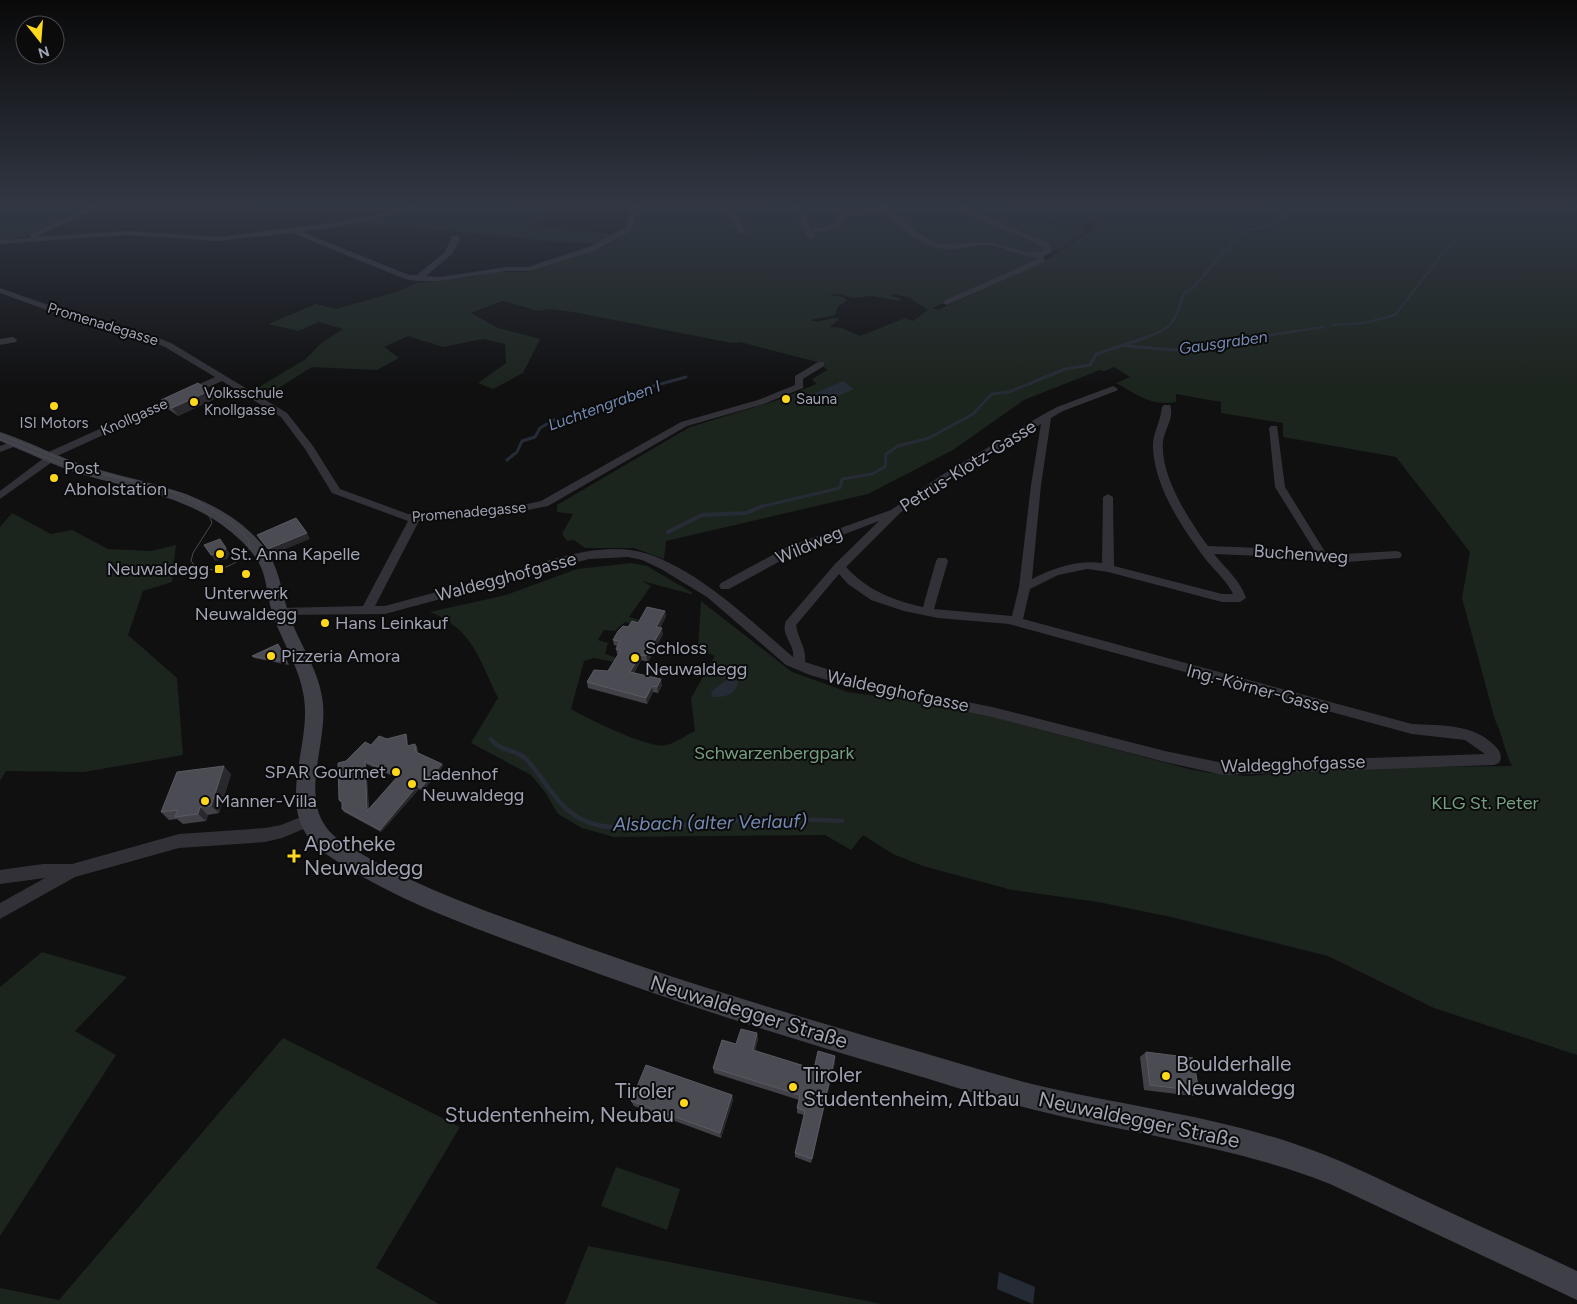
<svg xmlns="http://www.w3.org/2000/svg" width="1577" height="1304" font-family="Figtree,sans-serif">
  <rect width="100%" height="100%" fill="#101011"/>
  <g fill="#1c241e" fill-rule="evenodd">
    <polygon points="0,205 92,205 24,237 0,240"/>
    <polygon points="433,205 555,205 533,226 616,234 600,244 546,241 359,222"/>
    <path d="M640 205H794L796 209 801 210 799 205H836L842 216 886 212 915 235 938 247H994L1040 258 1012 274 932 308 938 310 1045 261 1096 227 1098 222 1093 221 1080 227 1032 219 1086 230 1060 250 1046 249 1044 253C1030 256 1014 246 999 244 978 240 960 246 942 244 924 243 897 217 885 205H960L981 219 1011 230 1014 228 979 215 964 205H1577V1055L1434 1008 1328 956 1171 917 1098 902 1012 890 923 866 893 854 863 835 851 850 825 835 614 837 582 828 558 814 545 792 531 775 471 743 498 698C479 659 473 629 430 612L506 595 577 569 632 563 647 566 693 593 691 594 642 581 651 586 629 617 639 620 637 625 625 622 615 631 604 630 598 640 608 643 605 654 617 658 614 662 594 658 584 661 571 709C586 718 651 750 666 745 676 743 686 735 695 731L691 698 715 656 698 649 701 601 792 672 848 692 939 705 990 716 1189 769 1211 773 1247 776 1349 768 1512 766C1504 751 1503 735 1495 720L1462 598 1470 552 1396 457 1283 437V423L1221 413V402L1176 394V402C1152 407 1136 394 1116 383L1130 377 1114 367 1105 371 1100 370 1024 400 953 450 868 494 666 541 664 559 634 548H585L574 540 567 541 562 534 573 514 557 512V505L690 427 775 401 816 384 812 379 827 370 821 363 740 342 732 343 573 312 550 309 539 311 502 301 471 313 498 328 540 339 523 373 493 389 478 383 506 363 505 344 483 339 443 347 408 336 384 347 399 358 377 370 312 367 266 396 254 390 306 359 319 345 343 329 319 322 298 331 268 324 316 304 336 309 396 292 417 283 473 277 494 272H525L570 258 606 246 620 237 630 229ZM842 294 852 298 872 296 899 301 902 299 891 296 892 294 908 297 928 310 913 321 905 318 860 336 842 328 830 327 839 319C830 316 820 324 811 320L835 315 838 306 847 301 843 297 828 295Z"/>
    <polygon points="840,205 880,205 883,209 847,213"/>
    <polygon points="12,513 51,534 72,530 108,549 151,551 176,545 172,582 143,591 128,635 177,678 183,755 84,772 6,771 0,781 0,527"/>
    <polygon points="42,952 127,977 75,1031 116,1055 0,1236 0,987"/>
    <polygon points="283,1038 460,1127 376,1268 439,1304 0,1304 0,1288 59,1300"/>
    <polygon points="616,1167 680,1189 667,1230 601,1206"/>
    <polygon points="588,1246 882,1304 565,1304"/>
  </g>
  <g fill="#262c36">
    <polygon points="843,381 854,389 825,402 813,394"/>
    <path d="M729 678 738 682C736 695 725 697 714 697L711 694 712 691Z"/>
    <polygon points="999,1272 1035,1287 1033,1304 997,1289"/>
  </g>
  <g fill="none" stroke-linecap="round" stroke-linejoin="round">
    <g stroke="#262c36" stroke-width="2.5">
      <polyline points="1442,254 1455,241"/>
      <polyline points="1332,325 1364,323 1395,315 1440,257"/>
      <path d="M1141 339C1173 329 1174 324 1184 293L1193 288 1241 232 1273 224 1285 215V209"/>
      <polyline points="1243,339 1324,327"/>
    </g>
    <g stroke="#262c36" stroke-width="3">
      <polyline points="1126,346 1174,350 1251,338"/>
      <polyline points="507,460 517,452 522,441 535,437 540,428 554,420 565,419 626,400 646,388 686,377"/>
      <polyline points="760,507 840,488 842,479 872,474 885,467 886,454 898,446 929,438 973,414 992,394 1009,392 1065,369 1090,365 1096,354 1145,338"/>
    </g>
    <polyline stroke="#262c36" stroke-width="4" points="668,532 702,515 746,513 763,506"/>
    <path stroke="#262c36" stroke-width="4.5" d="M491 739C500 752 516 749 526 759 547 781 558 812 590 823 626 835 693 823 731 821 769 818 805 819 842 821"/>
    <g fill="#313137" fill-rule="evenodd">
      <polygon points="94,205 102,205 36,237 127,231 217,237 341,222 419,205 430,205 341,226 302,232 409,275 417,275 445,252 452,236 458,236 460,240 451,255 426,276 440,277 507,267 528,267 588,247 625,228 633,205 639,205 631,231 594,251 529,271 507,271 440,281 417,281 405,279 292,233 217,241 127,235 0,244 0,240 31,238 30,234"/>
      <polygon points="724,205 730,205 746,232 745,234 739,234"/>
      <path d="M794 205H800L811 229C825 228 835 226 842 213L882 208 879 205H886L918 233 940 244 992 242 1028 252 1044 251V248C1017 230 981 227 959 205H966L984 216 1040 239 1050 245 1052 252 1044 256 1045 262 947 305 943 303 944 301 1038 259 1037 257C1021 257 1008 249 992 246 980 244 967 248 954 249 926 251 904 231 885 212L847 216 837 228 813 233 815 237 811 239 807 237Z"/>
      <path d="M0 288 77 315 141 331 171 343 287 413 313 446 340 489 408 514 518 506 541 501 681 422 758 400 795 385V376L818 362H824V366L803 379V388L764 404 687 426 548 506 518 512 419 521 375 606H385C424 595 464 585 503 574 548 562 602 539 648 554 701 572 751 621 793 657 795 644 780 635 786 621L835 564 879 521 795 553 729 589H721L719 586 721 583 787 547 891 510 942 475 1044 414 1057 407 1113 386 1118 389 1116 391 1063 411 1051 418 1041 485 1032 579C1054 568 1077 560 1102 563L1103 497 1108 494 1113 497 1114 566 1222 594H1233C1227 581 1216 572 1207 561 1183 529 1155 489 1153 448 1152 434 1161 421 1162 407L1164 405H1170C1175 417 1164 430 1163 442 1160 476 1189 520 1208 546L1261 548 1316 553 1275 487 1269 428 1271 426H1277L1285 487 1327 555 1396 551 1400 552 1402 555 1400 558 1334 563 1261 556 1214 554C1226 569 1240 580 1246 598L1240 602H1222L1108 572 1087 569 1058 575 1030 589 1023 619 1412 724C1441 726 1473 723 1495 746 1500 751 1503 756 1499 763L1494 765 1223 775 1165 762 992 717 865 691 810 675 786 665 707 597 661 569 642 560 628 557 589 559 385 614 275 615 273 612 279 608 363 606 408 521 332 493 305 449 281 417 222 381 55 457V460L0 499V491L44 458V454L215 377 165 347 135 335 71 319 0 293ZM1041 424 1031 485 1019 587 1012 616 934 609 948 561 946 558H938L936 561 923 607C892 600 867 590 846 567L900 513 950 479ZM839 574 848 584 871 600 904 611 938 618 1009 624 1412 734 1465 740 1485 754 1223 763 1165 751 992 707 865 681 805 662C807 649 798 639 796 625Z"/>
      <polygon points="13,337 17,340 16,342 0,345 0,339"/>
      <polygon points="16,440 21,443 19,445 0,452 0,446"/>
      <polygon points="308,814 313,815 315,820 313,825 282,838 265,842 179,848 75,877 0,919 0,903 45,878 0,884 0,870 43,864 72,864 179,834 265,828 281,825"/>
    </g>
    <path fill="#3f3f47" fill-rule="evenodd" d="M0 432C31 442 59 458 90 467 146 484 204 490 249 531 284 563 277 586 293 625 303 649 318 671 322 697 331 745 291 807 341 841 414 889 498 915 580 945 683 982 787 1013 893 1044 939 1057 985 1072 1032 1084 1119 1105 1210 1115 1295 1144 1335 1157 1373 1176 1411 1194 1466 1220 1522 1245 1577 1271V1300L1330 1184C1234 1146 1131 1134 1031 1109 985 1097 940 1082 895 1069 782 1036 671 1001 561 960 481 930 397 903 326 854 269 814 312 751 304 698 300 667 281 641 272 612 267 596 267 578 259 563 254 554 246 545 238 538 193 496 134 490 77 473 51 464 26 452 0 441Z"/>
    <path stroke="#484850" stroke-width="1" d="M0 435 87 469 187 495 232 523 248 539 250 548C238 566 218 573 197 568L191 561 193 553 212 523C204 488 106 478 75 468 49 460 25 449 0 439"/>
  </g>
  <g fill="#414147" fill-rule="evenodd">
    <polygon points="209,391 214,399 178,416 167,408 161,400"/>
    <polygon points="665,611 666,616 660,628 663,634 648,662 641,660 634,673 662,685 658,693 653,692 647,704 588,688 587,682 608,671 618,654 617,654 616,649 617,646 614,645 613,640 628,627"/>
    <polygon points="280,647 289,665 254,658 252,656"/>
    <path d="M406 734 407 737 408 746H417L418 753 443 766 423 791 419 789 381 832 344 812 342 809V803L339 800 346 761 371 745ZM366 764 397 778 369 809Z"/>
    <polygon points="231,774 219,813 208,815 206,821 183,824 177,819 169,820 161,812"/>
    <polygon points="757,1033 758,1039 755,1051 814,1069 835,1062 811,1163 795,1157 795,1153 804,1115 797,1113 797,1108 799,1100 714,1073 713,1068"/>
    <polygon points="1146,1052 1199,1091 1193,1096 1144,1090 1140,1057"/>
    <polygon points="732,1095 733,1100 721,1138 634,1106 631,1101"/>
  </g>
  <g fill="#29292d">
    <polygon points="209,391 214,399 178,416 172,408"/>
    <polygon points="307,533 310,539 271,555 268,549"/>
    <polygon points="226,548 230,554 227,559 215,561 211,555"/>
    <polygon points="665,611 666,616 657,633 656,627"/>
    <polygon points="662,628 663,634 648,662 646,656"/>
    <polygon points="640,655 641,660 632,677 630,672"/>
    <polygon points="661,679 662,685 658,693 657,687"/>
    <polygon points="652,686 653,692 647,704 646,698"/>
    <polygon points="406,734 407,737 409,749 407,746"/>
    <polygon points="365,761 366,764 369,813 367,811"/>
    <polygon points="442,764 443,766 423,791 421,788"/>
    <polygon points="224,766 231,774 219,813 211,806"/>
    <polygon points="417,786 419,789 381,832 380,830"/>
    <polygon points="200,807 208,815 206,821 198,814"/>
    <polygon points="757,1033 758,1039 753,1056 753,1050"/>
    <polygon points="835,1056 835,1062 811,1163 812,1159"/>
    <polygon points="732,1095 733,1100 721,1138 720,1133"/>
  </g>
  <g fill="#4b4c53" stroke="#595a62" fill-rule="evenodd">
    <polygon points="198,383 209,391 172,408 161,400"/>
    <polygon points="296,518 307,533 268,549 257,535"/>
    <polygon points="220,539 226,548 223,553 211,555 204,545"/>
    <polygon points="647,607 665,611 656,627 662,628 646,656 640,655 630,672 661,679 657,687 652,686 646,698 587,682 594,670 608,671 621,650 616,649 620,641 613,640 618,631 623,626 628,627 632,621 638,623"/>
    <polygon points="278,644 287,662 252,656"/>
    <path d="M406 734 407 746 415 744 416 752 442 764 421 788 417 786 380 830 342 809V802L339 800 338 763 346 761 365 742 371 745 379 736 387 739ZM365 761 398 776 367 811Z"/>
    <polygon points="224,766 211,806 200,807 198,814 175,817 178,810 161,812 177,772"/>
    <polygon points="741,1029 757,1033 753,1050 814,1069 818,1051 835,1056 812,1159 795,1153 805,1111 797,1108 800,1095 713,1068 722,1040 736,1044"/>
    <polygon points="1146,1052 1193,1058 1199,1091 1150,1085"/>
    <polygon points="646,1065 732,1095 720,1133 631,1101"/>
  </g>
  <linearGradient id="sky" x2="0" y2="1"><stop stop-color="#090909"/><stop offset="0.53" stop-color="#313743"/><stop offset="1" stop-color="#313743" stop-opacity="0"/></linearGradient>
  <rect width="1577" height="387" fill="url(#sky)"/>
  <g fill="#fdd81c" stroke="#0b0b0c" stroke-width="2">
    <circle cx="786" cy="399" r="5"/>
    <circle cx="194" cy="402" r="5"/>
    <circle cx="54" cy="406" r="5"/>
    <circle cx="54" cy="478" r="5"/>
    <circle cx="220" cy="554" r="5"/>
    <rect x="214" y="564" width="10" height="10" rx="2.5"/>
    <circle cx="246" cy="574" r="5"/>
    <circle cx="325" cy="623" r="5"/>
    <circle cx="271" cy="656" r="5"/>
    <circle cx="635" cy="658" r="5"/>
    <circle cx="396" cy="772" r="5"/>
    <circle cx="412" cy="784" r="5"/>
    <circle cx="205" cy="801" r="5"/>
    <path d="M291.5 848.5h5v5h5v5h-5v5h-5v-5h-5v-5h5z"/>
    <circle cx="1166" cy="1076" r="5"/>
    <circle cx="793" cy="1087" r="5"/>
    <circle cx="684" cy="1103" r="5"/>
  </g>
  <g text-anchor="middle" stroke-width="4" stroke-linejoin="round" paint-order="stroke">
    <g font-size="15" fill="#a0a3b3" stroke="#0b0b0c">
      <text transform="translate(103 324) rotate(17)" y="5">Promenadegasse</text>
      <text transform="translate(134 417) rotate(-24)" y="5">Knollgasse</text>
      <text transform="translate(469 512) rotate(-5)" y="5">Promenadegasse</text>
    </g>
    <g font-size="15" fill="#a0a3b3" stroke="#0b0b0c" text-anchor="start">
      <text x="204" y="398">Volksschule<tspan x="204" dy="17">Knollgasse</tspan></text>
      <text x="796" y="404">Sauna</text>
      <text x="54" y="428" text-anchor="middle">ISI Motors</text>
    </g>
    <g font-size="16" font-style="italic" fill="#748ab2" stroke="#0b0b0c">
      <text transform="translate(1223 342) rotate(-8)" y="6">Gausgraben</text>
      <text transform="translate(604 405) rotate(-20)" y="6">Luchtengraben I</text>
    </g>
    <g font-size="18" fill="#a0a3b3" stroke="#0b0b0c">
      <text transform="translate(968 466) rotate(-32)" y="6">Petrus-Klotz-Gasse</text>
      <text transform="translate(809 545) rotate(-23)" y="6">Wildweg</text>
      <text transform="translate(1301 554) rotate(4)" y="6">Buchenweg</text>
      <text transform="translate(506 577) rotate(-15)" y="6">Waldegghofgasse</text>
      <text transform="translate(1258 689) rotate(15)" y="6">Ing.-Körner-Gasse</text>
      <text transform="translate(898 691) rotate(12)" y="6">Waldegghofgasse</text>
      <text transform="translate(1293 764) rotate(-2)" y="6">Waldegghofgasse</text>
    </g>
    <g font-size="18" fill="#a0a3b3" stroke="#0b0b0c" text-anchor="start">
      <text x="64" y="474">Post<tspan x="64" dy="21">Abholstation</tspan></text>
      <text x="230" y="560">St. Anna Kapelle</text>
      <text x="209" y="575" text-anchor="end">Neuwaldegg</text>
      <text x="246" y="599" text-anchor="middle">Unterwerk<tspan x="246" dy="21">Neuwaldegg</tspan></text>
      <text x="335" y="629">Hans Leinkauf</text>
      <text x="645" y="654">Schloss<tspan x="645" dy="21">Neuwaldegg</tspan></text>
      <text x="281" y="662">Pizzeria Amora</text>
      <text x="386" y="778" text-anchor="end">SPAR Gourmet</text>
      <text x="422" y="780">Ladenhof<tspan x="422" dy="21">Neuwaldegg</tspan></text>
      <text x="215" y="807">Manner-Villa</text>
    </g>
    <g font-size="18" fill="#75a07f" stroke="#0b0b0c">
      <text x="774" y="759">Schwarzenbergpark</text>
      <text x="1485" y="809">KLG St. Peter</text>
    </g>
    <g font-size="19" font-style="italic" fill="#748ab2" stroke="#0b0b0c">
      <text transform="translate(710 822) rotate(-1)" y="7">Alsbach (alter Verlauf)</text>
    </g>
    <g font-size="21" fill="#a0a3b3" stroke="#0b0b0c" text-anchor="start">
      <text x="304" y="851">Apotheke<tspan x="304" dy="24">Neuwaldegg</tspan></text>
      <text x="1176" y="1071">Boulderhalle<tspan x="1176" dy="24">Neuwaldegg</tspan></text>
      <text x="803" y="1082">Tiroler<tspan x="803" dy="24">Studentenheim, Altbau</tspan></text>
      <text x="674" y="1098" text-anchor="end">Tiroler<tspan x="674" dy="24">Studentenheim, Neubau</tspan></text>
    </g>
    <g font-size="21" fill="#a0a3b3" stroke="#0b0b0c">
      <text transform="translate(749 1012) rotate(17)" y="7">Neuwaldegger Straße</text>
      <text transform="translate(1139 1120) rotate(12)" y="7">Neuwaldegger Straße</text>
    </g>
  </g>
  <g transform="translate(40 40) rotate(163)"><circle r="24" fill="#0b0b0c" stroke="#47484f"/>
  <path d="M0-4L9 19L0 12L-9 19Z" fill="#fdd81c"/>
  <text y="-8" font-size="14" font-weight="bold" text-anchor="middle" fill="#a0a3b3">N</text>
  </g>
</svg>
